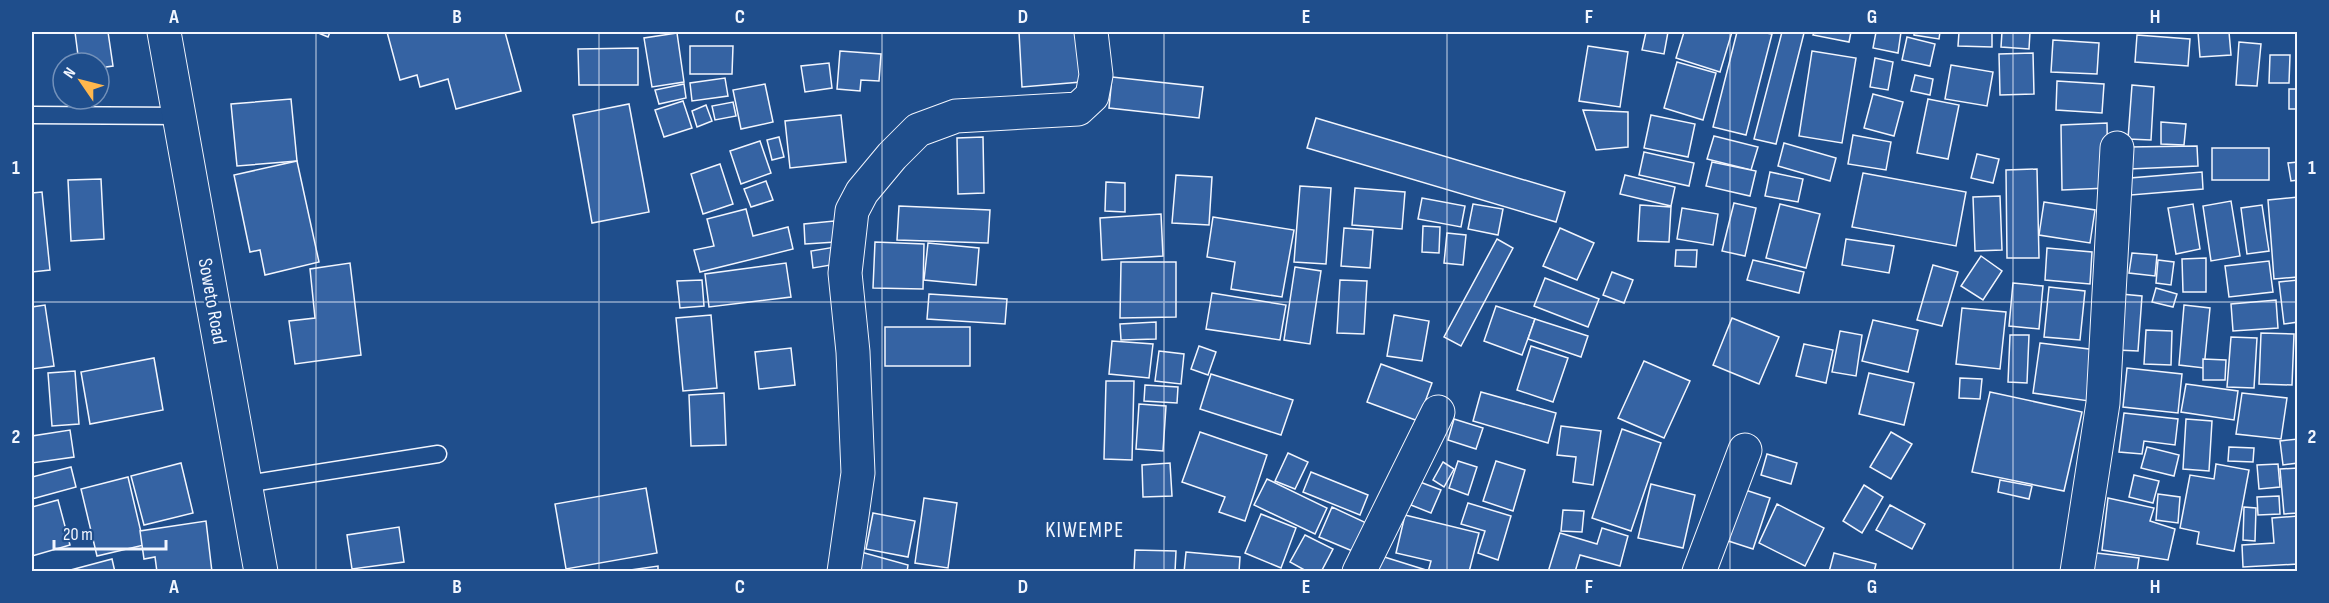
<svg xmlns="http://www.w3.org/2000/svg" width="2329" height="603" font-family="'Sofia Sans Condensed',sans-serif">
  <rect width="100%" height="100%" fill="#1f4e8c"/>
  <g fill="#3563a3" stroke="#f2f6ff" stroke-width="1.5">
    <polygon points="75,32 108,32 113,66 99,68 99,63 79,63"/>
    <polygon points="316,32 330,32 328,37"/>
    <polygon points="387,32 505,32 521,91 456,109 448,79 420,87 417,75 400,80"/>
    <polygon points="1019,32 1078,32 1081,82 1022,87"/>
    <polygon points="1646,32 1668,32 1664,54 1642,50"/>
    <polygon points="1684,32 1732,32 1720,72 1676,58"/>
    <polygon points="1737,32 1761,32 1772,34 1746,135 1713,127"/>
    <polygon points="1782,32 1804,33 1776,144 1754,139"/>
    <polygon points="1814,32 1851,32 1849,42 1813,35"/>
    <polygon points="1876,32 1901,32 1898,53 1873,48"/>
    <polygon points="1914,32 1940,32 1939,39 1914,35"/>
    <polygon points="1959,32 1992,32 1992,47 1958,46"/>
    <polygon points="2002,32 2030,32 2029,49 2001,47"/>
    <polygon points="2198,32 2229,32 2231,55 2200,57"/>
    <polygon points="677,33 684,82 652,87 644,38"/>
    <polygon points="2137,35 2190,39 2188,66 2135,62"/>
    <polygon points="1907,37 1935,44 1930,66 1902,60"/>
    <polygon points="2053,40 2099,43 2097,74 2051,72"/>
    <polygon points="2239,42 2261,44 2257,86 2236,85"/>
    <polygon points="690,46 733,46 732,74 690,74"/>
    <polygon points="1588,46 1628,52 1620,107 1579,101"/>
    <polygon points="638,48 638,85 579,85 578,49"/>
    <polygon points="840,51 881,54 879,81 861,80 860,91 837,89"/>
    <polygon points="1812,51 1856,58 1842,143 1799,136"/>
    <polygon points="2033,53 2034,94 2000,95 1999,54"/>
    <polygon points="2270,55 2290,55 2289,83 2269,83"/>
    <polygon points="1875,58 1893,62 1888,90 1870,87"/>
    <polygon points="1677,62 1716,73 1703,120 1664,108"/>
    <polygon points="829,63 832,88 805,92 801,66"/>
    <polygon points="1951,65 1993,72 1987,106 1945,99"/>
    <polygon points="1915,75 1933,79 1930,95 1911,91"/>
    <polygon points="1112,77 1203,87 1199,118 1109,108"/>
    <polygon points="725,78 728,96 692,101 690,83"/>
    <polygon points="2057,81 2104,84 2102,113 2056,110"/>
    <polygon points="684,84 686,98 659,104 655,90"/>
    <polygon points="765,84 773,122 741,129 733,90"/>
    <polygon points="2132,85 2154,87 2151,140 2128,139"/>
    <rect x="2289" y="89" width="9" height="20"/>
    <polygon points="1873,94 1903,102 1894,136 1864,128"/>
    <polygon points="291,99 297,161 237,166 231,104"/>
    <polygon points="1928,99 1959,105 1948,159 1917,153"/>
    <polygon points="683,101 692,128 664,137 655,110"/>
    <polygon points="733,102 736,116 715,120 712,106"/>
    <polygon points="629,104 649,212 592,223 573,115"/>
    <polygon points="706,105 712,121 697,127 692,111"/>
    <polygon points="1583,110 1628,112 1628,147 1596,150"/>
    <polygon points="841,115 846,162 790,168 785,121"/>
    <polygon points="1651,115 1695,124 1688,157 1644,148"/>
    <polygon points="1316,118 1565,192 1556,222 1307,148"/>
    <polygon points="2161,122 2186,124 2184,145 2161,144"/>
    <polygon points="2107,123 2108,188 2062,190 2061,125"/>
    <polygon points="1853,135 1891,142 1886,170 1848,164"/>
    <polygon points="1714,136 1758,147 1751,170 1707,159"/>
    <polygon points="779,137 784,157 772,160 767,140"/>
    <polygon points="983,137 984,193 958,194 957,138"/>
    <polygon points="760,141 771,173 741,184 730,151"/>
    <polygon points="1784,143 1836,158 1830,181 1778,166"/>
    <polygon points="2197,146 2198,166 2129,169 2128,147"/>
    <rect x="2212" y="148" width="57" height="32"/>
    <polygon points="1644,152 1694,163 1689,186 1639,175"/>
    <polygon points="1977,154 1999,159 1993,183 1971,178"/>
    <polygon points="297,161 319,262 265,275 260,250 250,252 234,175"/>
    <polygon points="1712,162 1756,171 1750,196 1706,186"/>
    <polygon points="2298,162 2298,180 2291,181 2288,163"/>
    <polygon points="720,164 733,204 703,214 691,174"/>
    <polygon points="2037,169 2039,258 2007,258 2006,170"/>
    <polygon points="1770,172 1803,179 1798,202 1765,196"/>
    <polygon points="2202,172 2203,189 2131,195 2130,178"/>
    <polygon points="1863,173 1966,192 1956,246 1852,227"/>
    <polygon points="1176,175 1212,177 1209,225 1172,223"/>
    <polygon points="1625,175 1675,187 1671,206 1620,194"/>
    <polygon points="101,179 104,239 71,241 68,180"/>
    <polygon points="766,181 773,200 751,207 744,189"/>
    <polygon points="1106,182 1125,183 1125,212 1105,211"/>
    <polygon points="1300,186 1331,188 1326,264 1294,262"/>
    <polygon points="1355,188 1405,192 1402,229 1352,225"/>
    <polygon points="42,192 50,270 32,272 32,193"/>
    <polygon points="2000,196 2002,250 1975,251 1973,197"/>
    <polygon points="2298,197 2298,277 2274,279 2268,200"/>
    <polygon points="1422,198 1465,206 1461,227 1418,219"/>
    <polygon points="2231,201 2240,256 2211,261 2203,206"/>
    <polygon points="2044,202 2095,210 2090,243 2039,235"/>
    <polygon points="1734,203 1756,208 1745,256 1722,251"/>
    <polygon points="1473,204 1503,209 1498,235 1468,229"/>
    <polygon points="1780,204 1820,214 1806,268 1766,258"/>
    <polygon points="2193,204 2200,249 2176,254 2168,208"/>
    <polygon points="1640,205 1671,207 1669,242 1638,241"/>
    <polygon points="2262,205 2269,251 2247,254 2241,208"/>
    <polygon points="899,206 990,210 988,243 897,240"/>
    <polygon points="1682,208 1718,214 1713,245 1677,239"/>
    <polygon points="746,209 753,236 788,227 793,249 700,272 694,250 714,246 707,219"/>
    <polygon points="1161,214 1163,256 1102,260 1100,218"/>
    <polygon points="1213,217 1294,230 1282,297 1231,289 1235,262 1207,257"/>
    <polygon points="834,221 836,242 805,244 804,224"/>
    <polygon points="1423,226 1440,227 1439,253 1422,252"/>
    <polygon points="1344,228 1373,230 1370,268 1341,266"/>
    <polygon points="1560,228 1594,243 1577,280 1543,266"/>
    <polygon points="1447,233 1466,235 1463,265 1444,263"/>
    <polygon points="1497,239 1513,248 1461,346 1444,337"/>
    <polygon points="1846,239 1894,246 1889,273 1842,265"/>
    <polygon points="875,242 924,244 923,289 873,288"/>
    <polygon points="928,243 979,248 976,285 924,280"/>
    <polygon points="835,247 837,264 813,268 811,251"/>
    <polygon points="2047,248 2092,252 2090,284 2045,280"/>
    <polygon points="1676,250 1697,250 1696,267 1675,266"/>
    <polygon points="2132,253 2157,255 2155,276 2129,273"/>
    <polygon points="1981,256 2002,271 1983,300 1961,286"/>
    <polygon points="2206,258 2206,292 2183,292 2182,259"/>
    <polygon points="1753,260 1804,272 1799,293 1747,280"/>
    <polygon points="2158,260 2174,262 2171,285 2156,283"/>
    <polygon points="2269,261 2273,292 2229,297 2225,266"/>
    <polygon points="1121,262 1176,262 1176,317 1120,318"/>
    <polygon points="350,263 361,355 295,364 289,321 315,318 310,269"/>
    <polygon points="786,263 791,297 709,307 705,274"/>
    <polygon points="1933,265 1958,272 1942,326 1917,320"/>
    <polygon points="1295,267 1321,271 1310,344 1284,340"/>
    <polygon points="1612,272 1633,280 1624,303 1603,295"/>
    <polygon points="1545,278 1599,299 1588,327 1534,306"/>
    <polygon points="702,280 704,306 680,308 677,281"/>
    <polygon points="1340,280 1367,281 1364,334 1337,333"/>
    <polygon points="2298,280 2298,322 2284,324 2279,282"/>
    <polygon points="2013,283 2043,286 2039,329 2009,326"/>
    <polygon points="2049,287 2085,291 2080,340 2044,337"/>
    <polygon points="2156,288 2177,294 2173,307 2152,302"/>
    <polygon points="1212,293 1286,305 1280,340 1206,329"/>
    <polygon points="929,294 1007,299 1005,324 927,319"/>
    <polygon points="2121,294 2142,296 2138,351 2117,350"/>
    <polygon points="2276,300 2278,328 2233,331 2231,304"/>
    <polygon points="45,305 54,366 32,369 32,307"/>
    <polygon points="2184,305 2210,308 2204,368 2179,365"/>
    <polygon points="1496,306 1535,319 1522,355 1484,341"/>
    <polygon points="1962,308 2006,312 2000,369 1956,364"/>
    <polygon points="711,315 717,388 683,391 676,318"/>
    <polygon points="1394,315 1429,321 1422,361 1387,356"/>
    <polygon points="1732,318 1779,337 1759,384 1713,365"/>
    <polygon points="1535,319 1588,336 1581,357 1528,339"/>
    <polygon points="1873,320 1918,330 1908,372 1862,361"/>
    <polygon points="1156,322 1156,339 1121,340 1120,324"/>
    <rect x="885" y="327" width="85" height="39"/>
    <polygon points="2146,330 2172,331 2171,365 2144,364"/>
    <polygon points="1840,331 1862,335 1856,376 1832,372"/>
    <polygon points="2261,333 2294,334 2292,385 2259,384"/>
    <polygon points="2010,335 2029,335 2027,383 2008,382"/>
    <polygon points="2231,337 2257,338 2254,388 2227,387"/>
    <polygon points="1112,341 1153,344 1149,378 1109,374"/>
    <polygon points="2040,343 2097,350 2089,401 2033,393"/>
    <polygon points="1804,344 1833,350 1826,383 1796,376"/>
    <polygon points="1199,346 1216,352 1208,375 1191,369"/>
    <polygon points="1531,346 1568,358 1553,402 1517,390"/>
    <polygon points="791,348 795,385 759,389 755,352"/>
    <polygon points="1159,351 1184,354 1181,384 1155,381"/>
    <polygon points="154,358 163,410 90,424 81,372"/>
    <polygon points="2203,359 2226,360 2225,380 2203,380"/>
    <polygon points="1644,361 1690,381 1664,438 1618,418"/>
    <polygon points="1381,364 1432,383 1418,421 1367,402"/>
    <polygon points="2127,368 2182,374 2178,413 2123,407"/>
    <polygon points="75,371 79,424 52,426 48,373"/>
    <polygon points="1869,373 1914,383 1904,425 1859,414"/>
    <polygon points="1211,374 1293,400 1281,435 1200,409"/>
    <polygon points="1960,378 1982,379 1980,399 1959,398"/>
    <polygon points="1106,381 1134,381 1132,460 1104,459"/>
    <polygon points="2186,384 2238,391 2234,420 2181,412"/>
    <polygon points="1145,385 1178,387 1177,403 1144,401"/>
    <polygon points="1481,392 1556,413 1548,443 1473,421"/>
    <polygon points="1990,392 2082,412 2064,491 1972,472"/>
    <polygon points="724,393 726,445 691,446 689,395"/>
    <polygon points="2242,393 2287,398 2281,439 2236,434"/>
    <polygon points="1139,404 1166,406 1163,451 1136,449"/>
    <polygon points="2124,413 2178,419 2175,445 2144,441 2142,454 2119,452"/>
    <polygon points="1454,419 1483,428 1476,449 1448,440"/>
    <polygon points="2186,419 2212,421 2209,471 2183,469"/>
    <polygon points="1561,426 1601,431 1593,485 1573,482 1576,457 1557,455"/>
    <polygon points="1622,429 1661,443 1631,531 1592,518"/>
    <polygon points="70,430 74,457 32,463 32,436"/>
    <polygon points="1200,432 1267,455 1245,521 1219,512 1225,497 1182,482"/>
    <polygon points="1891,432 1912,444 1891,479 1870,467"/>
    <polygon points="2298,439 2298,463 2283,465 2280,441"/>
    <polygon points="2147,447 2179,455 2174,476 2141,468"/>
    <polygon points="2229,447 2254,448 2253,462 2228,461"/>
    <polygon points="1288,453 1308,462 1295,489 1275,481"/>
    <polygon points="1767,454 1797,463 1791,484 1761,475"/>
    <polygon points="1458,461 1477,467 1468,495 1449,488"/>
    <polygon points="1496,461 1525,470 1513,511 1483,501"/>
    <polygon points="1443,462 1454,469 1444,487 1433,480"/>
    <polygon points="181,463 193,513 144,525 131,476"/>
    <polygon points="1170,463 1172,496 1143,497 1142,465"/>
    <polygon points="2216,464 2249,470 2234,551 2197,544 2199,532 2180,528 2190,475 2214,479"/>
    <polygon points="2278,464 2280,487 2259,489 2257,465"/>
    <polygon points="71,467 76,487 32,499 32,477"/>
    <polygon points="2298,468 2298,513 2284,514 2280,469"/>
    <polygon points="1311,472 1368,495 1360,515 1303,492"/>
    <polygon points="2134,475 2159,481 2153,503 2129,497"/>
    <polygon points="128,477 144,545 97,556 81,489"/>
    <polygon points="1267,479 1327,508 1315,534 1254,505"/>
    <polygon points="2000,480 2032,486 2029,499 1998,492"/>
    <polygon points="1420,482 1441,490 1431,513 1411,505"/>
    <polygon points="1651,484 1695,495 1683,548 1638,538"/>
    <polygon points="1864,485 1883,497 1862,533 1843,521"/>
    <polygon points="1733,486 1770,498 1753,549 1716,537"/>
    <polygon points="646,488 657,553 566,569 555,504"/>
    <polygon points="2158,494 2180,497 2178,523 2156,520"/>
    <polygon points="2279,496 2280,514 2258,515 2257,497"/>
    <polygon points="924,498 957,503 948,568 915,563"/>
    <polygon points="2108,498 2154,508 2150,521 2175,529 2168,560 2102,550"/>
    <polygon points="58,500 70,545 32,556 32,507"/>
    <polygon points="1468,503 1511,516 1498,560 1478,553 1485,531 1461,524"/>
    <polygon points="1777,504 1824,528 1805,566 1759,543"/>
    <polygon points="1890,505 1925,524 1912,549 1876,530"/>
    <polygon points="1332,507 1375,527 1362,555 1319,537"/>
    <polygon points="2244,507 2256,508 2255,541 2243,540"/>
    <polygon points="1563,510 1584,511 1582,532 1561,531"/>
    <polygon points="873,513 915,521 908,557 866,549"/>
    <polygon points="1261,514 1296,528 1281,568 1245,553"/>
    <polygon points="1405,515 1479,533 1469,572 1428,572 1431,561 1396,553"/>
    <polygon points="2298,516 2298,564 2243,567 2242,545 2274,543 2272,518"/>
    <polygon points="206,521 212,572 157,572 155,557 144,559 140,531"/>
    <polygon points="399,527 404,562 352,569 347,535"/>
    <polygon points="1602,528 1628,536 1620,566 1580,555 1575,572 1548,572 1560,533 1597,544"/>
    <polygon points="1305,535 1333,549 1321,572 1308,572 1290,562"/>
    <polygon points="1135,550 1176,551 1175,572 1134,572"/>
    <polygon points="861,552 908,565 907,572 855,572"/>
    <polygon points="1186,552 1240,557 1239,572 1184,572"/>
    <polygon points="2088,552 2139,558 2137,572 2086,571"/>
    <polygon points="1834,553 1876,564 1874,572 1829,572"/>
    <polygon points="1378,555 1426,570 1425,572 1372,572"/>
    <polygon points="112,559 115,572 63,572"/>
    <polygon points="658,566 658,572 616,572"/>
  </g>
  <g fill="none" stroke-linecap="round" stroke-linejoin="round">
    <defs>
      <g id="service">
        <polyline points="32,115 180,116"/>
        <polyline points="246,484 438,454"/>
      </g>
      <g id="minor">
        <polyline points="844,572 858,473 853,352 845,273 852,211 862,192 892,156 918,130 956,116 1078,109 1092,96 1096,75 1091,32"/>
        <polyline points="1359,572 1438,412"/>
        <polyline points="1699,572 1745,450"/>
        <polyline points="2077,572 2103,403 2117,148"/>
      </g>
      <polyline id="tertiary" points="164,32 261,572"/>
    </defs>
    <use href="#service" stroke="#f2f6ff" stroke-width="19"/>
    <use href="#minor" stroke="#f2f6ff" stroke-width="35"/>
    <use href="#tertiary" stroke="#f2f6ff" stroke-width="35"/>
    <use href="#service" stroke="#1f4e8c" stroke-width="16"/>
    <use href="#minor" stroke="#1f4e8c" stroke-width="33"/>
    <use href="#tertiary" stroke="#1f4e8c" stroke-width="33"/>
  </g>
  <path fill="none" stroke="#f2f6ff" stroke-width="1.5" stroke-opacity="0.55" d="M316 32V572M599 32V572M882 32V572M1164 32V572M1447 32V572M1730 32V572M2013 32V572M32 302H2298"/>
  <g text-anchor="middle" stroke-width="4.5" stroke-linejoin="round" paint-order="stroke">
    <g font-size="20" fill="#f2f6ff" stroke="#1f4e8c">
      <text transform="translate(213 301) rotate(80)" y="7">Soweto Road</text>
    </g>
    <g font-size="22" letter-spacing="1.5" fill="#f2f6ff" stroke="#1f4e8c">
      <text x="1085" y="537">KIWEMPE</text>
    </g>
  </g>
  <rect width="2329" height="603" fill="none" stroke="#1f4e8c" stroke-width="66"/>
  <g transform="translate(81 81) rotate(305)"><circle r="28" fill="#1f4e8c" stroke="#7391ba" stroke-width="1.5"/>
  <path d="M0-4.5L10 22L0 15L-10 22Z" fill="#ffb74d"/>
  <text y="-9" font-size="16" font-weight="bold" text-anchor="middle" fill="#f2f6ff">N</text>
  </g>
  <path d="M54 540v9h112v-9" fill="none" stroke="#f2f6ff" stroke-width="3"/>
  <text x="63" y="540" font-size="18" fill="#f2f6ff" stroke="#1f4e8c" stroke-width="4.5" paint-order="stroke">20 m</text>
  <rect x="33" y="33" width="2263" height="537" fill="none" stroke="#f2f6ff" stroke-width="2"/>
  <g font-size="20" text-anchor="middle" font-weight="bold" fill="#f2f6ff">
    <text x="174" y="23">A</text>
    <text x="457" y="23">B</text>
    <text x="740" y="23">C</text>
    <text x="1023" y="23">D</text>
    <text x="1306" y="23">E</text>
    <text x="1589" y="23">F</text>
    <text x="1872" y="23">G</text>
    <text x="2155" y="23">H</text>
    <text x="16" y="174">1</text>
    <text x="2312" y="174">1</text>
    <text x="16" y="443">2</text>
    <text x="2312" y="443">2</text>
    <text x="174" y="593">A</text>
    <text x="457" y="593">B</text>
    <text x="740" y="593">C</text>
    <text x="1023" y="593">D</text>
    <text x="1306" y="593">E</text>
    <text x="1589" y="593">F</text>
    <text x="1872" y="593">G</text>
    <text x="2155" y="593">H</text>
  </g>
</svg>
